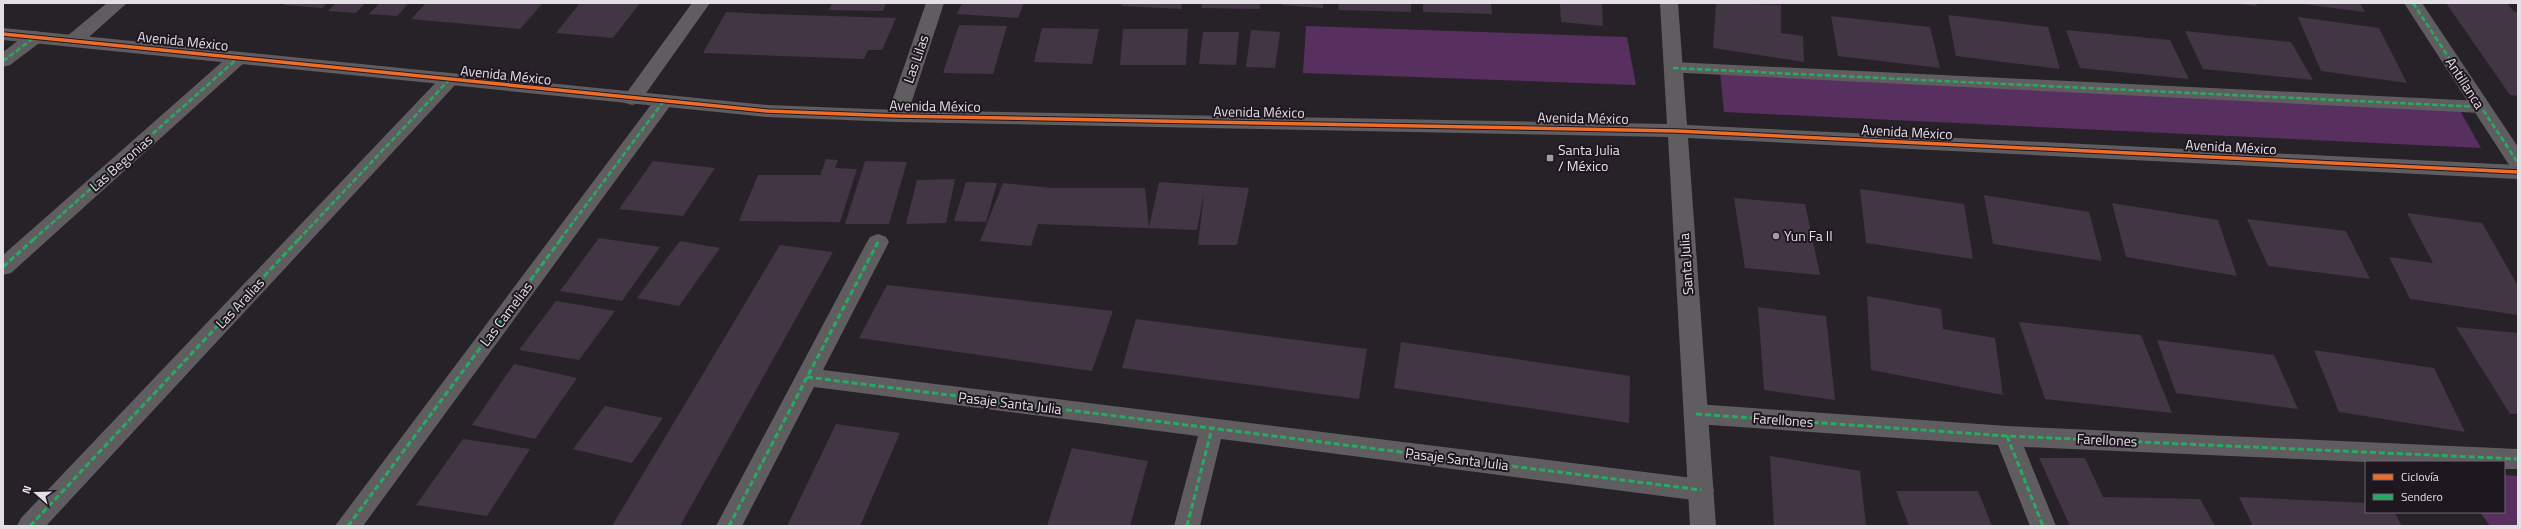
<svg xmlns="http://www.w3.org/2000/svg" width="2521" height="529" font-family="'Titillium Web',sans-serif">
  <rect width="100%" height="100%" fill="#272228"/>
  <g fill="#57305f">
    <polygon points="1306,26 1627,37 1636,85 1303,73"/>
    <polygon points="1720,72 2458,107 2481,148 1724,112"/>
    <polygon points="2504,475 2518,476 2518,526 2490,526 2480,512 2504,512"/>
  </g>
  <g fill="#423544">
    <polygon points="286,3 327,3 322,8 284,5"/>
    <polygon points="336,3 365,3 356,13 328,11"/>
    <polygon points="380,3 409,3 397,16 369,14"/>
    <polygon points="426,3 543,3 520,29 411,19"/>
    <polygon points="580,3 640,3 613,38 556,33"/>
    <polygon points="832,3 886,3 883,11 829,10"/>
    <polygon points="962,3 1024,3 1018,18 957,14"/>
    <polygon points="1122,3 1182,3 1181,9 1122,6"/>
    <polygon points="1202,3 1260,3 1260,9 1201,8"/>
    <polygon points="1283,3 1323,3 1323,8 1282,5"/>
    <polygon points="1339,3 1411,3 1411,12 1338,10"/>
    <polygon points="1423,3 1491,3 1492,14 1423,12"/>
    <polygon points="1560,3 1602,3 1603,26 1561,22"/>
    <polygon points="1716,3 1781,5 1781,33 1803,36 1804,62 1713,48"/>
    <polygon points="2238,3 2256,3 2257,6 2238,4"/>
    <polygon points="2302,3 2360,3 2365,12 2302,4"/>
    <polygon points="2446,3 2507,3 2514,12 2518,12 2518,96 2510,95"/>
    <polygon points="726,12 766,14 896,18 882,50 868,50 864,59 703,53"/>
    <polygon points="1948,15 2048,27 2060,69 1956,56"/>
    <polygon points="1831,16 1930,27 1940,68 1838,56"/>
    <polygon points="2298,17 2379,28 2407,83 2321,71"/>
    <polygon points="959,25 1007,26 993,74 943,73"/>
    <polygon points="1042,28 1099,29 1092,64 1034,62"/>
    <polygon points="1123,29 1188,29 1186,65 1120,65"/>
    <polygon points="1251,30 1280,32 1275,68 1246,67"/>
    <polygon points="2066,30 2170,40 2189,79 2080,68"/>
    <polygon points="2185,31 2291,42 2313,80 2203,69"/>
    <polygon points="1203,32 1239,32 1236,65 1199,64"/>
    <polygon points="826,159 838,160 835,168 857,169 840,222 739,221 758,175 820,175"/>
    <polygon points="653,161 715,168 683,216 619,209"/>
    <polygon points="865,161 907,162 889,224 845,224"/>
    <polygon points="955,179 946,223 906,224 917,180"/>
    <polygon points="966,182 997,183 986,222 954,221"/>
    <polygon points="1159,182 1249,188 1237,245 1198,245 1204,193 1197,230 1038,224 1031,246 980,241 1003,183 1052,188 1145,188 1149,227"/>
    <polygon points="1860,189 1964,204 1973,259 1866,243"/>
    <polygon points="1984,195 2089,212 2102,261 1993,244"/>
    <polygon points="1734,198 1805,204 1820,275 1745,268"/>
    <polygon points="2112,203 2218,220 2237,276 2126,257"/>
    <polygon points="2407,213 2482,223 2518,286 2518,315 2410,299 2389,257 2433,263"/>
    <polygon points="2247,219 2346,231 2370,279 2268,266"/>
    <polygon points="599,238 660,247 622,301 560,291"/>
    <polygon points="680,241 720,248 679,306 637,298"/>
    <polygon points="780,245 833,252 680,526 612,526"/>
    <polygon points="887,285 1113,311 1092,371 859,338"/>
    <polygon points="1867,296 1941,309 1943,329 1995,338 2003,395 1871,370"/>
    <polygon points="556,301 615,311 579,360 519,350"/>
    <polygon points="1758,307 1826,316 1835,400 1764,390"/>
    <polygon points="1136,319 1367,349 1359,399 1122,368"/>
    <polygon points="2019,322 2141,335 2172,413 2045,399"/>
    <polygon points="2456,327 2518,333 2518,414 2510,414"/>
    <polygon points="2157,340 2274,355 2298,409 2176,393"/>
    <polygon points="1401,342 1630,376 1629,423 1394,388"/>
    <polygon points="2314,350 2434,368 2465,432 2339,412"/>
    <polygon points="514,364 577,378 535,439 472,425"/>
    <polygon points="605,406 663,418 632,463 573,449"/>
    <polygon points="836,424 900,433 860,526 787,526"/>
    <polygon points="463,439 530,449 487,516 416,505"/>
    <polygon points="1072,448 1148,461 1130,526 1047,526"/>
    <polygon points="1770,456 1860,471 1866,526 1774,526"/>
    <polygon points="2039,458 2085,458 2103,497 2200,499 2215,526 2070,526"/>
    <polygon points="1896,491 1978,491 1992,526 1909,526"/>
    <polygon points="2239,497 2366,503 2366,512 2394,512 2402,526 2253,526"/>
  </g>
  <g fill="none" stroke-linecap="round" stroke-linejoin="round">
    <polygon fill="#605d60" fill-rule="evenodd" points="1673,62 2481,101 2488,103 2491,107 2488,111 2481,113 1666,72 1664,68 1666,64"/>
    <g fill="#605d60" fill-rule="evenodd">
      <polygon points="107,3 127,3 80,45 66,45 64,41 66,37"/>
      <polygon points="692,3 710,3 639,103 632,105 625,103 622,99 625,95"/>
      <polygon points="926,3 944,3 907,116 904,120 897,122 890,120 887,116"/>
      <polygon points="2404,3 2422,3 2518,147 2518,170 2511,168"/>
      <polygon points="35,31 42,33 44,37 42,41 10,65 3,67 3,52 28,33"/>
      <polygon points="238,52 245,54 247,58 245,62 11,273 3,275 3,255 231,54"/>
      <polygon points="449,74 456,76 459,80 456,84 46,526 17,526 21,518 442,76"/>
      <polygon points="663,96 670,98 673,102 670,106 363,526 335,526 656,98"/>
      <polygon points="878,234 886,237 889,242 823,370 1701,479 1710,482 1714,490 1710,498 1701,501 1221,439 1200,526 1174,526 1198,436 814,387 742,526 716,526 867,242 870,237"/>
      <polygon points="1696,404 2007,426 2518,449 2518,469 2504,469 2504,462 2366,462 2024,447 2056,526 2030,526 1998,445 1696,424 1687,421 1684,414 1687,407"/>
    </g>
    <polygon fill="#605d60" fill-rule="evenodd" points="1660,3 1678,3 1687,125 2518,165 2518,179 1688,138 1716,526 1690,526 1668,137 897,122 767,117 3,40 3,28 767,105 897,110 1667,124"/>
    <g stroke="#26ab63" stroke-width="2.5" stroke-dasharray="5.5 2.5" stroke-linecap="butt">
      <polyline points="2413,3 2518,163"/>
      <polyline points="3,61 35,37"/>
      <polyline points="1673,68 2481,107"/>
      <polyline points="33,240 238,58"/>
      <polyline points="298,240 449,80"/>
      <polyline points="560,240 663,102"/>
    </g>
    <g stroke="#26ab63" stroke-width="3" stroke-dasharray="6 3" stroke-linecap="butt">
      <polyline points="3,267 34,239"/>
      <polyline points="807,377 1701,490"/>
      <polyline points="1696,414 2007,436 2518,459"/>
      <polyline points="2007,436 2043,526"/>
      <polyline points="30,526 299,239"/>
      <polyline points="348,526 561,239"/>
      <polyline points="729,526 878,242"/>
      <polyline points="1187,526 1212,428"/>
    </g>
    <defs>
      <polyline id="cycleway" points="3,34 767,111 897,116 1677,131 2518,172"/>
    </defs>
    <use href="#cycleway" stroke="#1f1720" stroke-width="5.5"/>
    <use href="#cycleway" stroke="#ee6e29" stroke-width="3.5"/>
  </g>
  <g fill="#a29ca3" stroke="#1f1720" stroke-width="1.5">
    <rect x="1546" y="154" width="8" height="8" rx="2"/>
    <circle cx="1776" cy="236" r="4"/>
  </g>
  <g text-anchor="middle" stroke-width="4" stroke-linejoin="round" paint-order="stroke">
    <g font-size="14" fill="#e4dee5" stroke="#1f1720">
      <text transform="translate(183 41) rotate(6)" y="5">Avenida México</text>
      <text transform="translate(916 59) rotate(-71)" y="5">Las Lilas</text>
      <text transform="translate(506 75) rotate(6)" y="5">Avenida México</text>
      <text transform="translate(2465 83) rotate(57)" y="5">Antillanca</text>
      <text transform="translate(935 106) rotate(1)" y="5">Avenida México</text>
      <text transform="translate(1259 112) rotate(1)" y="5">Avenida México</text>
      <text transform="translate(1583 118) rotate(1)" y="5">Avenida México</text>
      <text transform="translate(1907 132) rotate(3)" y="5">Avenida México</text>
      <text transform="translate(2231 147) rotate(3)" y="5">Avenida México</text>
      <text transform="translate(121 163) rotate(-41)" y="5">Las Begonias</text>
      <text transform="translate(1686 264) rotate(-94)" y="5">Santa Julia</text>
      <text transform="translate(240 303) rotate(-47)" y="5">Las Aralias</text>
      <text transform="translate(506 314) rotate(-53)" y="5">Las Camelias</text>
      <text transform="translate(1010 403) rotate(7)" y="5">Pasaje Santa Julia</text>
      <text transform="translate(1783 420) rotate(4)" y="5">Farellones</text>
      <text transform="translate(2107 440) rotate(3)" y="5">Farellones</text>
      <text transform="translate(1457 459) rotate(7)" y="5">Pasaje Santa Julia</text>
    </g>
    <g font-size="14" fill="#e4dee5" stroke="#1f1720" text-anchor="start">
      <text x="1558" y="155">Santa Julia<tspan x="1558" dy="16">/ México</tspan></text>
      <text x="1784" y="241">Yun Fa II</text>
    </g>
  </g>
  <rect width="2521" height="529" fill="none" stroke="#e4dee5" stroke-width="8"/>
  <rect x="2365" y="461" width="140" height="52" fill="#1f1720" stroke="#6e676f"/>
  <rect x="2373" y="474" width="20" height="6" fill="#ee6e29" stroke="#6e676f"/>
  <text x="2401" y="481" font-size="12" fill="#e4dee5">Ciclovía</text>
  <rect x="2373" y="494" width="20" height="6" fill="#26ab63" stroke="#6e676f"/>
  <text x="2401" y="501" font-size="12" fill="#e4dee5">Sendero</text>
  <g transform="translate(36 493) rotate(290)" stroke="#1f1720" stroke-width="3" paint-order="stroke">
  <path d="M0-3L7 15L0 10L-7 15Z" fill="#e4dee5"/>
  <text y="-6" font-size="11" font-weight="bold" text-anchor="middle" fill="#e4dee5">N</text>
  </g>
</svg>
